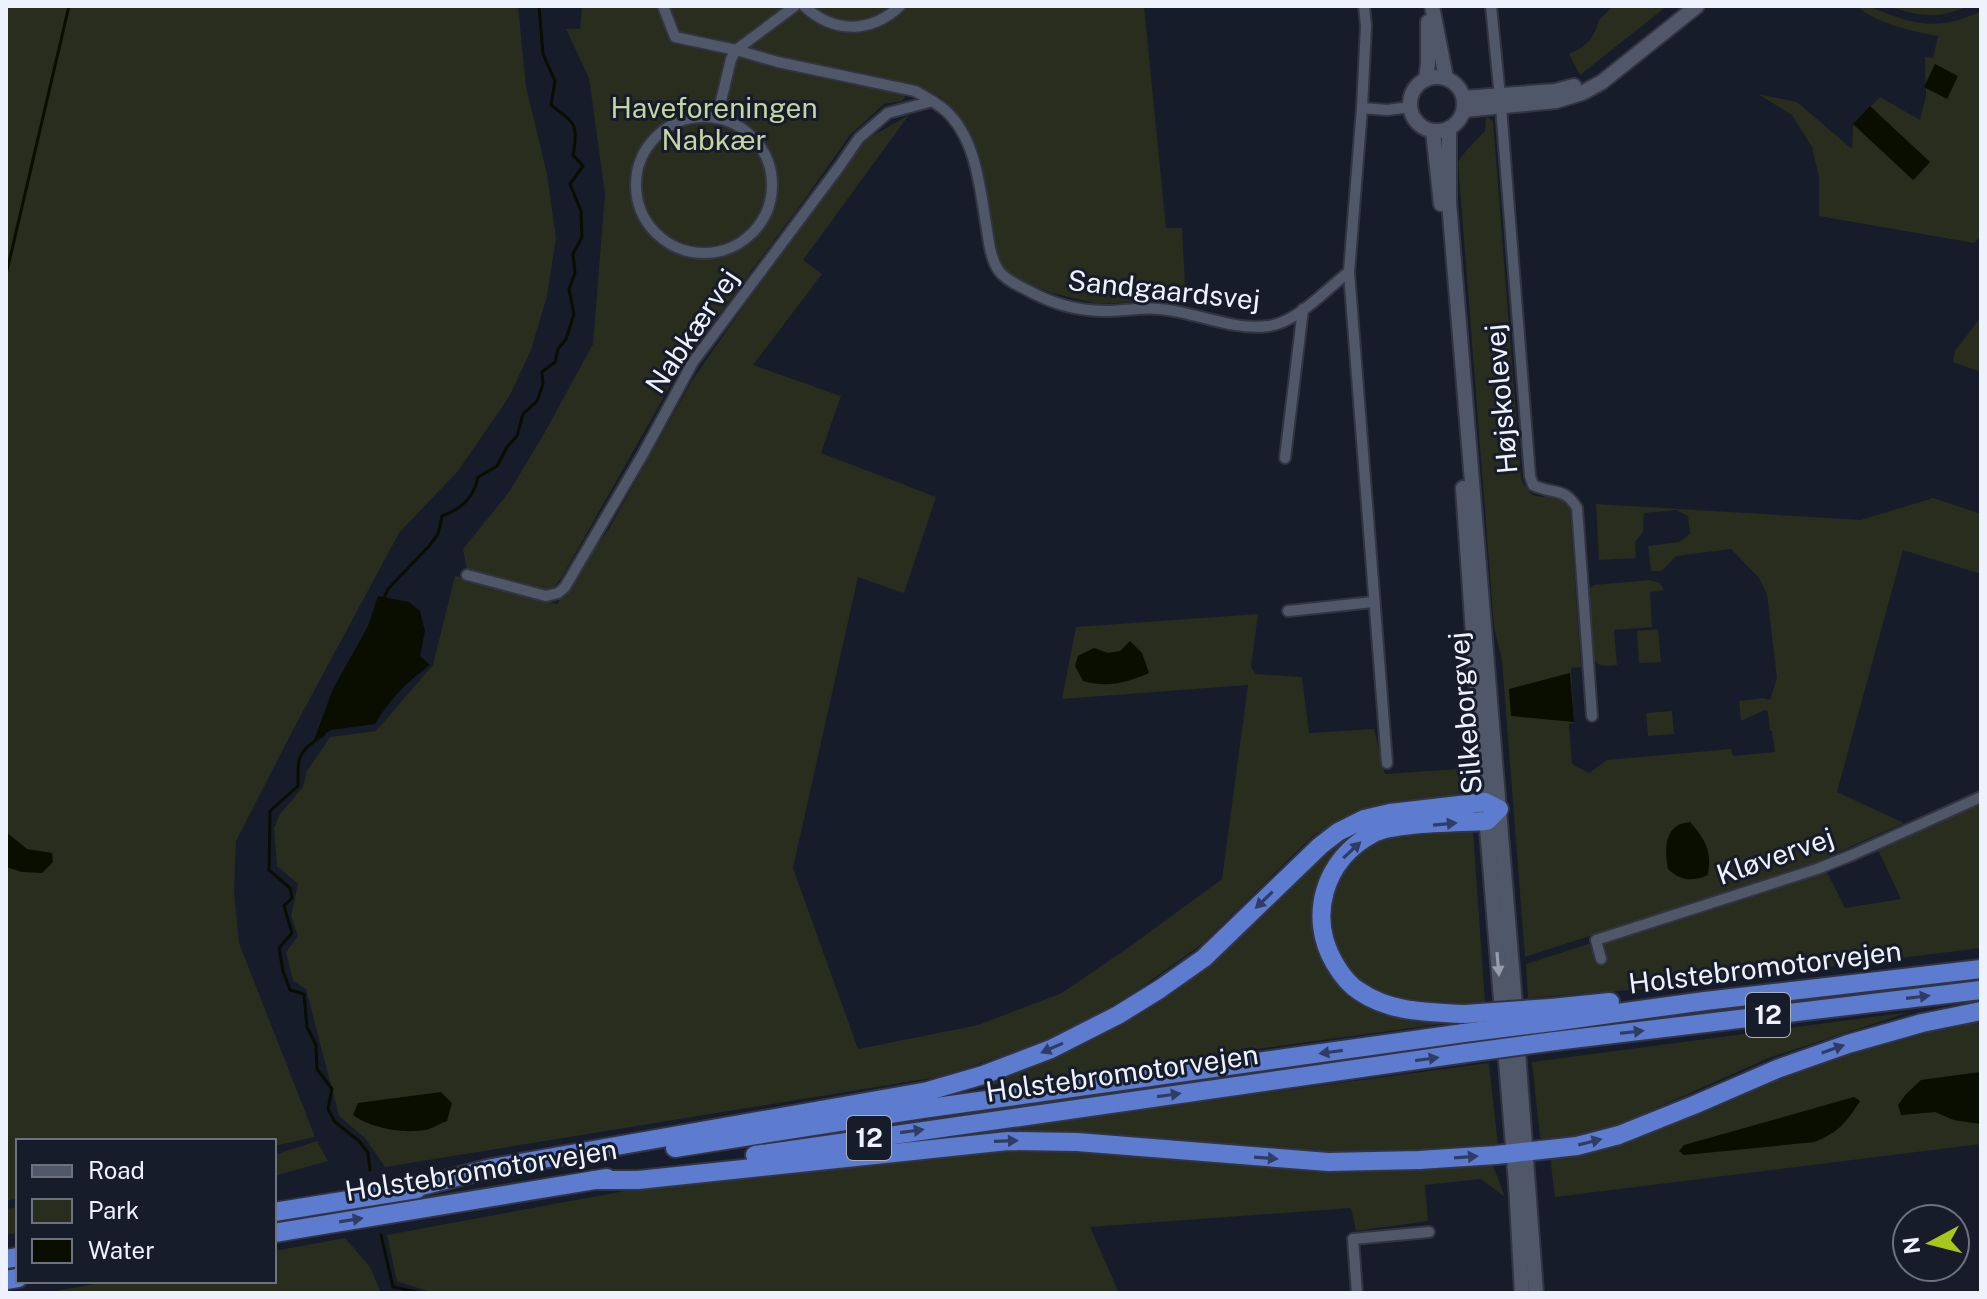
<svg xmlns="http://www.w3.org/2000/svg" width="1987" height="1299" font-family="'Public Sans',sans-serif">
  <rect width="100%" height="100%" fill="#161c2a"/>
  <g fill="#292d1d" fill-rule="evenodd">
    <polygon points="6,6 518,6 526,87 547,174 556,238 547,296 531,350 509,397 458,471 399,533 294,728 236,841 234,891 239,943 315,1137 274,1146 274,1141 18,1141 18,1198 6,1201"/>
    <polygon points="582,6 1144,6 1166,228 1182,228 1186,303 1156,301 1098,304 1052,293 1019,280 1003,267 996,252 976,149 969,131 956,113 939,96 914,84 902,101 884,104 850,135 802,203 683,363 562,577 551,591 530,589 467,570 463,549 509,492 545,432 593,344 605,194 589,78 566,29 580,29"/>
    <polygon points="1613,6 1667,6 1580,75 1569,54 1581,48 1589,41 1596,30 1599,20"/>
    <path d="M1857 6C1874 6 1879 11 1894 16 1927 28 1950 26 1981 11V236L1974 243 1819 216V177L1812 147 1792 115 1758 94 1797 102 1852 149 1853 124 1914 180 1930 162 1870 107 1880 97 1920 120 1926 96 1925 57 1933 58 1938 36C1914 32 1875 23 1857 6Z"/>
    <path d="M1888 6H1969C1938 19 1920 17 1888 6Z"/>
    <polygon points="909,115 803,260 822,274 753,365 841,396 821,453 936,497 904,593 858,577 793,868 858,1049 978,1025 1062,993 1132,945 1222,879 1248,685 1062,699 1076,627 1258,614 1251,667 1256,674 1302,677 1309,733 1374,729 1385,774 1459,769 1460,798 1386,803 1348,815 1314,835 1202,944 1129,996 1048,1040 944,1076 385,1167 365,1138 339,1116 306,989 293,981 286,952 298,936 291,916 298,884 277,866 274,828 280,814 303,787 307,771 330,737 376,731 433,665 455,576 557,604 610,527 691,382 775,261 863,141"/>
    <path d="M1486 116 1493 121 1521 478C1533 508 1545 490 1567 501L1570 510 1581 667 1571 668 1574 723 1569 724 1572 764 1589 773 1607 760 1731 749 1733 756 1775 752 1772 731H1770L1768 712 1765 710 1741 721 1739 701 1763 698 1770 700 1777 678 1767 594 1759 578 1731 549 1676 556 1662 571H1651L1648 546 1679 542 1690 534 1688 516 1676 510 1644 513 1643 532 1635 542 1636 558 1599 560 1596 504 1861 520 1933 498 1981 514V574L1903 550 1837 792 1904 823 1814 863 1525 957 1502 660 1494 627 1458 162 1465 152 1485 131Z"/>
    <polygon points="1981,317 1981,372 1953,362 1955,351"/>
    <path d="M1650 580 1660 583 1664 590 1650 592 1652 627 1614 630 1617 665C1606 666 1597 668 1593 657L1589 589 1594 585Z"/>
    <polygon points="1658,629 1661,662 1639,663 1637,631"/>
    <polygon points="1672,711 1674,734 1648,736 1646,713"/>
    <polygon points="1981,802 1981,948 1668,987 1528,998 1526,964 1825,868 1845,908 1901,899 1878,850"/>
    <polygon points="1358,831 1338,851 1315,899 1313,925 1321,959 1353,999 1382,1011 1412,1019 1455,1022 964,1089 1125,1020 1326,850"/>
    <polygon points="1473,831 1485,1003 1467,1005 1417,1002 1390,996 1365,984 1347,967 1336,951 1330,928 1332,902 1340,875 1358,855 1380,838"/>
    <polygon points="1910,1012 1771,1057 1611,1128 1555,1141 1540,1138 1532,1062"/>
    <path d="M1981 1019V1072L1921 1080 1901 1115 1935 1112 1954 1120 1981 1124V1144L1555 1197 1550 1157 1628 1142 1784 1075 1927 1029ZM1814 1142 1684 1155 1679 1151Z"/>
    <polygon points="1489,1063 1498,1146 1417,1154 1330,1156 1061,1136 949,1135"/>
    <polygon points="317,1141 328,1161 274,1176 274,1155"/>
    <polygon points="1012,1149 1103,1152 1304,1170 1356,1170 1492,1163 1505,1197 1481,1179 1425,1185 1428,1221 1356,1231 1351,1208 1090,1227 1119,1293 433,1293 397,1281 387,1235 630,1190 843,1164"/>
    <polygon points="18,1207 18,1233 6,1235 6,1209"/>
    <polygon points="345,1238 370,1267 381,1293 45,1293 110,1281 274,1281 274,1251"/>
  </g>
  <g fill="#0a0e00">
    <polygon points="1935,64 1958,76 1947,99 1924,87"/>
    <polygon points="1870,106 1930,162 1913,180 1853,124"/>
    <path d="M378 596 409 602 420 611 425 631 420 656 430 665C408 681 389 700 375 724L331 730 314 740 333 689 368 626Z"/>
    <path d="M1130 641 1142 653 1149 673C1126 683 1107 688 1083 681L1075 666 1078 656 1094 648 1108 653 1120 651Z"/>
    <polygon points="1570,673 1574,722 1511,716 1509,689"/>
    <path d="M1690 822C1706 840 1712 852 1708 875 1692 882 1681 881 1668 869 1666 855 1663 835 1677 826 1681 823 1686 823 1690 822Z"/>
    <polygon points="6,832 27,849 52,853 53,862 42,873 22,872 6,867"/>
    <polygon points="1981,1072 1981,1124 1954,1120 1935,1112 1901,1115 1898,1105 1906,1094 1921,1080"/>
    <path d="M441 1092 452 1103 447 1121C441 1123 435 1127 429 1129 407 1135 370 1128 353 1115L358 1103Z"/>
    <path d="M1854 1097 1860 1101C1845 1124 1839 1132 1814 1142L1684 1155 1679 1151 1684 1145Z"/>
  </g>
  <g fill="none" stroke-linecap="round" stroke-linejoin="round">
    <g stroke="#0a0e00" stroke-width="3">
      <polyline points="6,275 69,6"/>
      <path d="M383 600 388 589 429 546 438 534 442 516C461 509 474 498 478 477L497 466 507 447 517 436 523 414 537 401 543 384 542 372 555 362 558 349 566 339 574 314 569 289 575 273 573 254 582 237 581 211 570 184 583 166 573 155C579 124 575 123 551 105L555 81 543 54 539 6"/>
      <path d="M324 734C297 754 298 753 298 786L270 811 269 870 290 888 292 898 284 906 292 933 279 948 283 971 290 990 304 994 307 1027 316 1045 317 1069 332 1089 328 1109 335 1122 359 1141 368 1153 370 1170"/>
      <polyline points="381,1235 393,1287 422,1293"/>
    </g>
    <defs>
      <g id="street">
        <path d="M663 6 675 37 736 50 778 62 915 91C926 97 937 103 946 111 977 140 980 190 987 230 989 243 991 260 999 271 1006 280 1019 286 1029 291 1053 304 1078 311 1105 311 1124 311 1142 307 1160 309 1196 312 1232 331 1269 326 1298 322 1326 289 1349 272"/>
        <path d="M804 6C833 33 870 34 900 6"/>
        <polyline points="1364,6 1366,26 1362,108 1349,272 1387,763"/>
        <path d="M1491 6 1501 107 1530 476 1533 485C1553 495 1564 486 1577 508L1592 716"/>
        <polyline points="1362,108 1387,110 1410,107"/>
        <circle cx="704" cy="185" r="68"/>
        <polyline points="717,118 731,59 736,50 795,6"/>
        <polyline points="1285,458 1303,309"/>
        <polyline points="467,575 546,596 558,593 565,587 643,454 693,362 839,167 859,138 888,113 933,101"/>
        <polyline points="1288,611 1373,602"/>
        <polyline points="1601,959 1596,940 1817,869 1852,855 1981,797"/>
        <polyline points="1357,1293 1353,1239 1429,1232"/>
      </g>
      <g id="secondary">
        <polyline points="1432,6 1446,78"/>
        <circle cx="1437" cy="104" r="27"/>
        <polyline points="1426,79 1428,64 1428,22"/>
        <polyline points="1464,98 1555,91 1574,86"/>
        <polyline points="1464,110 1556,101 1582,93 1602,82 1697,6"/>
        <polyline points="1449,128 1449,202 1516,1017"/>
        <polyline points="1433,131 1441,204"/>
        <polyline points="1463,488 1483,779 1516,1183 1522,1293"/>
        <polyline points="1517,1038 1536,1293"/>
      </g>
      <g id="highway">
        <polyline points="1551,1008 1610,1002"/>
        <polyline points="1552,1022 1705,1001 1981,969"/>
        <polyline points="1555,1041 1981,990"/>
        <polyline points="675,1148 922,1109 1464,1033"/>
        <polyline points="755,1155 1466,1053"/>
        <polyline points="594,1180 638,1180 1008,1141 1077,1142 1328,1162 1419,1160 1496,1155 1577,1146 1619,1135 1694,1105 1777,1069 1848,1044 1922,1023 1981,1011"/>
        <path d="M406 1190 492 1168 928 1091 983 1075 1051 1049 1118 1015 1160 989 1204 958 1320 846 1338 832 1364 819 1390 813 1485 802 1499 809 1487 821C1460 823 1393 822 1372 834 1324 860 1307 917 1335 964 1341 974 1349 985 1359 991 1391 1013 1428 1012 1465 1014"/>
        <polyline points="274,1212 417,1189"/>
        <polyline points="274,1233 607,1178"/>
        <polyline points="6,1259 18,1257"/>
        <polyline points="6,1280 18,1278"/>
      </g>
    </defs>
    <use href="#street" stroke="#323541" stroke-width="14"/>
    <use href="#secondary" stroke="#323541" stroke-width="18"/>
    <use href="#highway" stroke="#323541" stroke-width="22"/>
    <use href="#street" stroke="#505768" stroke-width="10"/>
    <use href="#secondary" stroke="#505768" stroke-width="14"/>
    <use href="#highway" stroke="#5d7bcf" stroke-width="18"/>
    <defs>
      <g id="highway-bridge">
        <polyline points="1465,1014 1551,1008"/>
        <polyline points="1464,1033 1552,1022"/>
        <polyline points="1466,1053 1555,1041"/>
      </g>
    </defs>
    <use href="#highway-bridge" stroke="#323541" stroke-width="22" stroke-linecap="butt"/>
    <use href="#highway-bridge" stroke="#5d7bcf" stroke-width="18"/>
  </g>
  <defs><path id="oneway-solid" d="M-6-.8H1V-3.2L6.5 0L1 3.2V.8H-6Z" transform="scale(2)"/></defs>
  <g fill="#2f3d64">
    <use href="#oneway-solid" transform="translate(1445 824) rotate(-5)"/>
    <use href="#oneway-solid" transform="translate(1352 850) rotate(-43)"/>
    <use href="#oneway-solid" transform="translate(1264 900) rotate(136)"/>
    <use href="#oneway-solid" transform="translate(1918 997) rotate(-7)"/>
    <use href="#oneway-solid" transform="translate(1632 1032) rotate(-7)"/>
    <use href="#oneway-solid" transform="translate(1052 1048) rotate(156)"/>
    <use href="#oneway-solid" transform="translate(1833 1049) rotate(-19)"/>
    <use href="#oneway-solid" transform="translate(1331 1052) rotate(172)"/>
    <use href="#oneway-solid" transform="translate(1427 1059) rotate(-8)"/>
    <use href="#oneway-solid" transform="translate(1169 1095) rotate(-8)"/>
    <use href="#oneway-solid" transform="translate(912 1131) rotate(-8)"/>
    <use href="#oneway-solid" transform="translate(1006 1141) rotate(-2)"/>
    <use href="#oneway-solid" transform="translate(1590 1142) rotate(-14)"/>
    <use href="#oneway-solid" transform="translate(1466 1157) rotate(-4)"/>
    <use href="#oneway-solid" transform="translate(1266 1158) rotate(4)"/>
    <use href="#oneway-solid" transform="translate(351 1220) rotate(-9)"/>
  </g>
  <use fill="#979dab" href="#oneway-solid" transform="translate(1498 964) rotate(85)"/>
  <g text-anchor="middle" stroke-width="6" stroke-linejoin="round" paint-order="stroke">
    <g fill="#161c2a" stroke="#acb2bd" stroke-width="2">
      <rect x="1746" y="993" width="44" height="44" rx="6"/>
      <rect x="847" y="1116" width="44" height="44" rx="6"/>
    </g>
    <g font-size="26" font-weight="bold" fill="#edf2fc">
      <text x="1768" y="1024">12</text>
      <text x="869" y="1147">12</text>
    </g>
    <g font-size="28" fill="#c6d5a1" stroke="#161c2a">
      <text x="714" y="118">Haveforeningen<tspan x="714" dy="32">Nabkær</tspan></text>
    </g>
    <g font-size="28" fill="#edf2fc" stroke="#161c2a">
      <text transform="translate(1164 290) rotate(6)" y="10">Sandgaardsvej</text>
      <text transform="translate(692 331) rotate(-56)" y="10">Nabkærvej</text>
      <text transform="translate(1501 399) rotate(-95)" y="10">Højskolevej</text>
      <text transform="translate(1465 713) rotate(-95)" y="10">Silkeborgvej</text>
      <text transform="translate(1775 856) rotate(-19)" y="10">Kløvervej</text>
      <text transform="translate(1765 967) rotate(-7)" y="10">Holstebromotorvejen</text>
      <text transform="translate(1122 1073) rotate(-8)" y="10">Holstebromotorvejen</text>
      <text transform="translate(481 1170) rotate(-9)" y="10">Holstebromotorvejen</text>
    </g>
  </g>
  <rect width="1987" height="1299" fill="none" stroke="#edf2fc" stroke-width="16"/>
  <rect x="16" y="1139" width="260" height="144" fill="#161c2a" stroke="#6c727e" stroke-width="2"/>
  <rect x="32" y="1165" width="40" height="12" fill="#505768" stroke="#6c727e" stroke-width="2"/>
  <text x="88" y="1179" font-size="24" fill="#edf2fc">Road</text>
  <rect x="32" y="1199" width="40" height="24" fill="#292d1d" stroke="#6c727e" stroke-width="2"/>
  <text x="88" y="1219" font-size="24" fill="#edf2fc">Park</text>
  <rect x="32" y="1239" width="40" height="24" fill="#0a0e00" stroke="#6c727e" stroke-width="2"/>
  <text x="88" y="1259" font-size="24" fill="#edf2fc">Water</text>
  <g transform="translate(1931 1243) rotate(263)"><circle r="38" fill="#161c2a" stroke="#6c727e" stroke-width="2"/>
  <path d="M0-6L14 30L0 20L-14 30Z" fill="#a8c71c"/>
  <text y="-12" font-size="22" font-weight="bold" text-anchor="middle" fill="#edf2fc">N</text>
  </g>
</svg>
